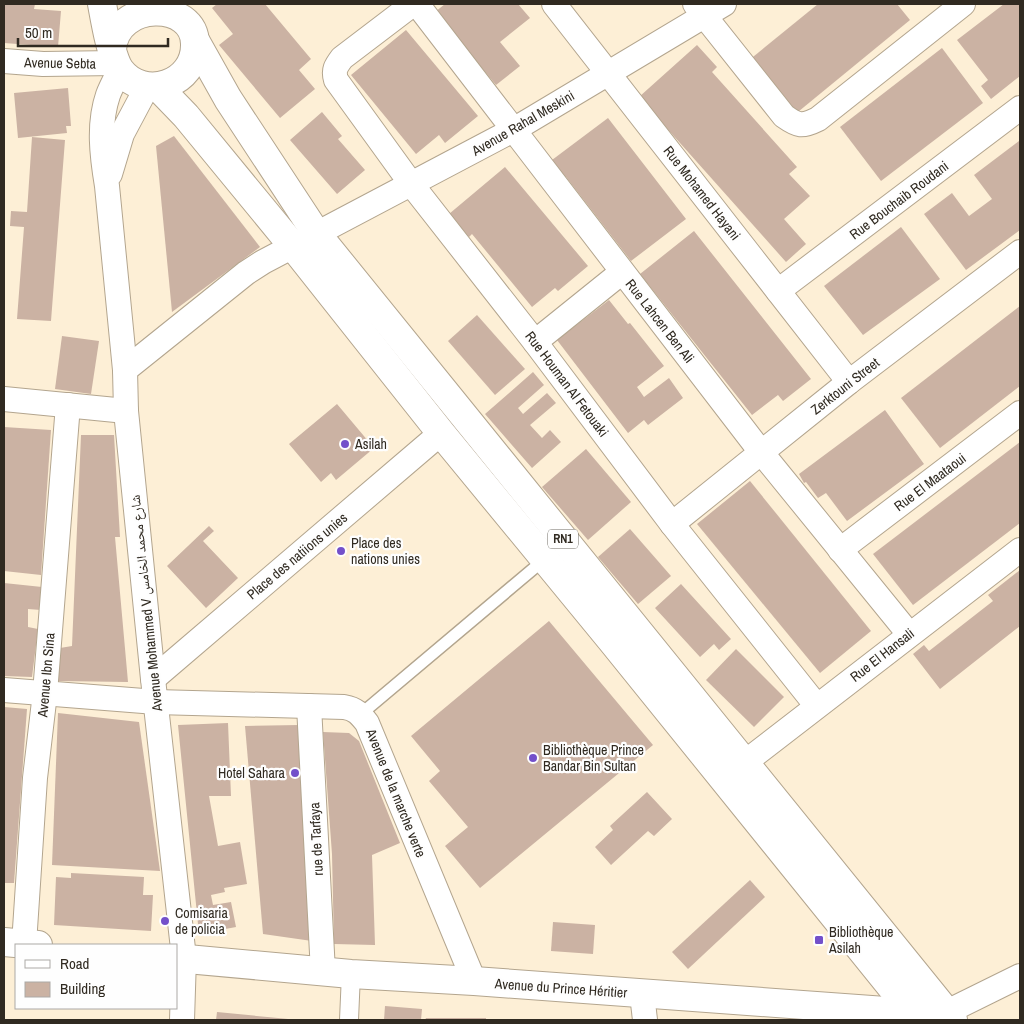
<svg xmlns="http://www.w3.org/2000/svg" width="1024" height="1024" font-family="'Archivo Narrow','Noto Naskh Arabic',sans-serif">
  <rect width="100%" height="100%" fill="#fdefd6"/>
  <g fill="#cbb2a3">
    <polygon points="4,4 35,4 34,9 61,11 58,47 4,43"/>
    <polygon points="217,4 265,4 311,59 299,70 315,89 280,118 219,45 233,34 212,8"/>
    <polygon points="445,4 518,4 530,18 500,42 520,66 496,85 435,12"/>
    <polygon points="818,4 897,4 910,20 793,116 748,61"/>
    <polygon points="1004,4 1020,4 1020,76 991,99 981,86 988,80 957,40"/>
    <polygon points="406,30 478,116 445,143 439,135 416,154 351,75"/>
    <polygon points="697,45 717,67 712,72 797,167 789,174 810,196 784,219 806,244 786,262 639,97"/>
    <polygon points="942,48 983,103 881,181 840,127"/>
    <polygon points="68,88 71,126 66,126 67,133 18,138 14,93"/>
    <polygon points="322,112 342,136 338,139 365,170 337,194 290,140"/>
    <polygon points="608,118 686,219 631,261 566,177 565,177 552,160"/>
    <polygon points="174,136 260,247 172,312 156,146"/>
    <polygon points="32,137 65,140 51,321 17,319 24,227 10,226 11,211 27,212"/>
    <polygon points="1019,141 1020,230 966,270 924,214 952,193 969,216 992,199 974,175"/>
    <polygon points="505,167 588,266 558,291 555,288 532,307 472,234 469,237 449,214"/>
    <polygon points="901,227 940,279 863,335 824,286"/>
    <polygon points="694,231 811,379 783,401 778,395 752,415 640,274"/>
    <polygon points="609,300 628,324 630,323 664,366 637,387 644,397 669,378 683,398 648,425 644,420 628,433 557,340"/>
    <polygon points="1020,306 1020,386 940,448 901,398"/>
    <polygon points="477,315 525,369 495,395 448,341"/>
    <polygon points="62,336 99,341 91,394 55,389"/>
    <polygon points="533,372 544,385 518,408 523,414 547,393 556,403 530,425 542,438 550,430 561,442 532,468 485,414"/>
    <polygon points="337,404 374,448 336,480 331,473 321,482 289,444"/>
    <polygon points="885,410 924,464 847,521 826,493 818,498 806,482 804,483 799,474"/>
    <polygon points="4,427 51,430 41,575 4,571"/>
    <polygon points="81,435 114,435 120,537 115,537 128,682 58,681 60,648 72,646"/>
    <polygon points="1020,442 1020,523 913,605 873,554"/>
    <polygon points="586,449 631,502 588,540 542,487"/>
    <polygon points="750,481 871,631 820,673 697,524"/>
    <polygon points="209,526 214,531 203,541 238,578 206,608 167,566"/>
    <polygon points="630,529 671,576 638,604 598,557"/>
    <polygon points="1020,570 1020,626 940,689 913,654 924,645 929,651 993,601 988,595"/>
    <polygon points="4,583 42,587 41,610 28,609 28,627 38,629 32,677 4,676"/>
    <polygon points="681,584 731,639 719,650 714,644 700,657 655,608"/>
    <polygon points="549,621 653,745 480,888 445,846 468,827 429,781 440,771 411,736"/>
    <polygon points="736,649 784,697 754,727 706,680"/>
    <polygon points="4,707 27,709 14,883 4,883"/>
    <polygon points="58,713 139,722 160,871 52,865"/>
    <polygon points="228,723 231,796 209,796 218,846 240,842 247,884 224,888 225,892 211,895 213,905 231,902 236,927 199,934 178,725"/>
    <polygon points="299,725 312,941 263,934 245,726"/>
    <polygon points="323,732 349,733 359,741 400,843 372,855 375,945 334,944 332,854"/>
    <polygon points="647,792 672,819 654,836 648,831 611,865 595,847 613,830 610,826"/>
    <polygon points="71,873 144,877 143,895 153,895 151,931 54,925 56,877 71,878"/>
    <polygon points="750,880 765,897 688,969 672,952"/>
    <polygon points="553,922 595,925 593,954 551,951"/>
    <polygon points="385,1006 422,1009 421,1020 384,1020"/>
    <polygon points="217,1012 288,1019 288,1020 216,1020"/>
    <polygon points="426,1018 486,1018 486,1020 425,1020"/>
  </g>
  <g fill="none" stroke-linecap="round" stroke-linejoin="round">
    <defs>
      <polyline id="service" points="361,714 545,559"/>
      <polyline id="pedestrian" points="349,1020 351,974"/>
      <g id="minor">
        <path d="M413 4 342 58C336 66 333 70 336 80L412 185 535 342 672 524 816 705"/>
        <polyline points="417,4 761,452 909,634"/>
        <polyline points="554,4 849,382"/>
        <path d="M695 4 784 116C798 126 802 127 818 119L963 4"/>
        <polyline points="4,61 43,64 116,63"/>
        <path d="M120 70C116 78 111 87 108 95 98 124 102 156 107 186L125 370 126 411 153 679 184 958 182 1020"/>
        <polyline points="110,174 122,134 147,87"/>
        <polyline points="778,291 1020,108"/>
        <polyline points="535,342 622,272"/>
        <polyline points="125,370 246,273 263,262 515,129 724,4"/>
        <polyline points="4,399 126,411"/>
        <polyline points="672,524 849,382 1020,252"/>
        <polyline points="840,550 1020,413"/>
        <polyline points="153,679 441,433"/>
        <path d="M4 690 156 702 344 707C356 709 360 714 367 723L474 981"/>
        <polyline points="309,706 323,972"/>
        <polyline points="744,763 1020,550"/>
        <polyline points="24,944 35,778 45,693 68,405"/>
        <polyline points="642,994 645,1020"/>
        <polyline points="947,1012 1020,976"/>
      </g>
      <g id="tertiary">
        <polyline points="4,942 38,945"/>
        <polyline points="176,958 351,974 474,981 913,1013 930,1013"/>
      </g>
      <g id="primary">
        <path d="M102 4C105 20 111 57 120 70 144 102 196 84 195 44 195 0 116 0 112 49"/>
        <polyline points="196,42 228,99 316,233 953,1020"/>
        <polyline points="158,87 186,116 292,245 441,433 612,641 918,1020"/>
      </g>
    </defs>
    <use href="#service" stroke="#b3a58e" stroke-width="14"/>
    <use href="#pedestrian" stroke="#b3a58e" stroke-width="20"/>
    <use href="#minor" stroke="#b3a58e" stroke-width="26"/>
    <use href="#tertiary" stroke="#b3a58e" stroke-width="30"/>
    <use href="#primary" stroke="#b3a58e" stroke-width="30"/>
    <use href="#service" stroke="#fff" stroke-width="11"/>
    <use href="#pedestrian" stroke="#fff" stroke-width="18"/>
    <use href="#minor" stroke="#fff" stroke-width="24"/>
    <use href="#tertiary" stroke="#fff" stroke-width="28"/>
    <use href="#primary" stroke="#fff" stroke-width="28"/>
  </g>
  <g fill="#7350ca" stroke="#fefefe" stroke-width="2">
    <circle cx="345" cy="444" r="5"/>
    <circle cx="341" cy="551" r="5"/>
    <circle cx="533" cy="758" r="5"/>
    <circle cx="295" cy="773" r="5"/>
    <circle cx="165" cy="921" r="5"/>
    <rect x="814" y="935" width="10" height="10" rx="2.5"/>
  </g>
  <g text-anchor="middle" stroke-width="4.5" stroke-linejoin="round" paint-order="stroke">
    <rect fill="#fefefe" stroke="#6e6a63" stroke-width="1" x="548" y="529.5" width="30" height="19" rx="4"/>
    <g font-size="12" font-weight="bold" fill="#302a21">
      <text x="563" y="543">RN1</text>
    </g>
    <g font-size="14" fill="#302a21" stroke="#fefefe">
      <text transform="translate(60 63) rotate(1)" y="5">Avenue Sebta</text>
      <text transform="translate(523 123) rotate(-30)" y="5">Avenue Rahal Meskini</text>
      <text transform="translate(702 193) rotate(52)" y="5">Rue Mohamed Hayani</text>
      <text transform="translate(899 200) rotate(-37)" y="5">Rue Bouchaib Roudani</text>
      <text transform="translate(660 321) rotate(52)" y="5">Rue Lahcen Ben Ali</text>
      <text transform="translate(567 384) rotate(53)" y="5">Rue Houman Al Fetouaki</text>
      <text transform="translate(845 386) rotate(-38)" y="5">Zerktouni Street</text>
      <text transform="translate(930 482) rotate(-37)" y="5">Rue El Maataoui</text>
      <text transform="translate(297 556) rotate(-40)" y="5">Place des natiions unies</text>
      <text transform="translate(146 603) rotate(-96)" y="5">Avenue Mohammed V شارع محمد الخامس</text>
      <text transform="translate(882 655) rotate(-38)" y="5">Rue El Hansali</text>
      <text transform="translate(46 675) rotate(-85)" y="5">Avenue Ibn Sina</text>
      <text transform="translate(396 793) rotate(68)" y="5">Avenue de la marche verte</text>
      <text transform="translate(316 839) rotate(-93)" y="5">rue de Tarfaya</text>
      <text transform="translate(561 988) rotate(4)" y="5">Avenue du Prince Héritier</text>
    </g>
    <g font-size="14" fill="#302a21" stroke="#fefefe" text-anchor="start">
      <text x="355" y="449">Asilah</text>
      <text x="351" y="548">Place des<tspan x="351" dy="16">nations unies</tspan></text>
      <text x="543" y="755">Bibliothèque Prince<tspan x="543" dy="16">Bandar Bin Sultan</tspan></text>
      <text x="285" y="778" text-anchor="end">Hotel Sahara</text>
      <text x="175" y="918">Comisaria<tspan x="175" dy="16">de policia</tspan></text>
      <text x="829" y="937">Bibliothèque<tspan x="829" dy="16">Asilah</tspan></text>
    </g>
  </g>
  <rect width="1024" height="1024" fill="none" stroke="#302a21" stroke-width="10"/>
  <rect x="15" y="944" width="162" height="65" fill="#fefefe" stroke="#aca9a6"/>
  <rect x="25" y="960" width="25" height="8" fill="#ffffff" stroke="#aca9a6"/>
  <text x="60" y="969" font-size="15" fill="#302a21">Road</text>
  <rect x="25" y="982" width="25" height="15" fill="#cbb2a3" stroke="#aca9a6"/>
  <text x="60" y="994" font-size="15" fill="#302a21">Building</text>
  <path d="M18 38v8h150v-8" fill="none" stroke="#302a21" stroke-width="2.5"/>
  <text x="25" y="38" font-size="15" fill="#302a21" stroke="#fefefe" stroke-width="4" paint-order="stroke">50 m</text>
</svg>
